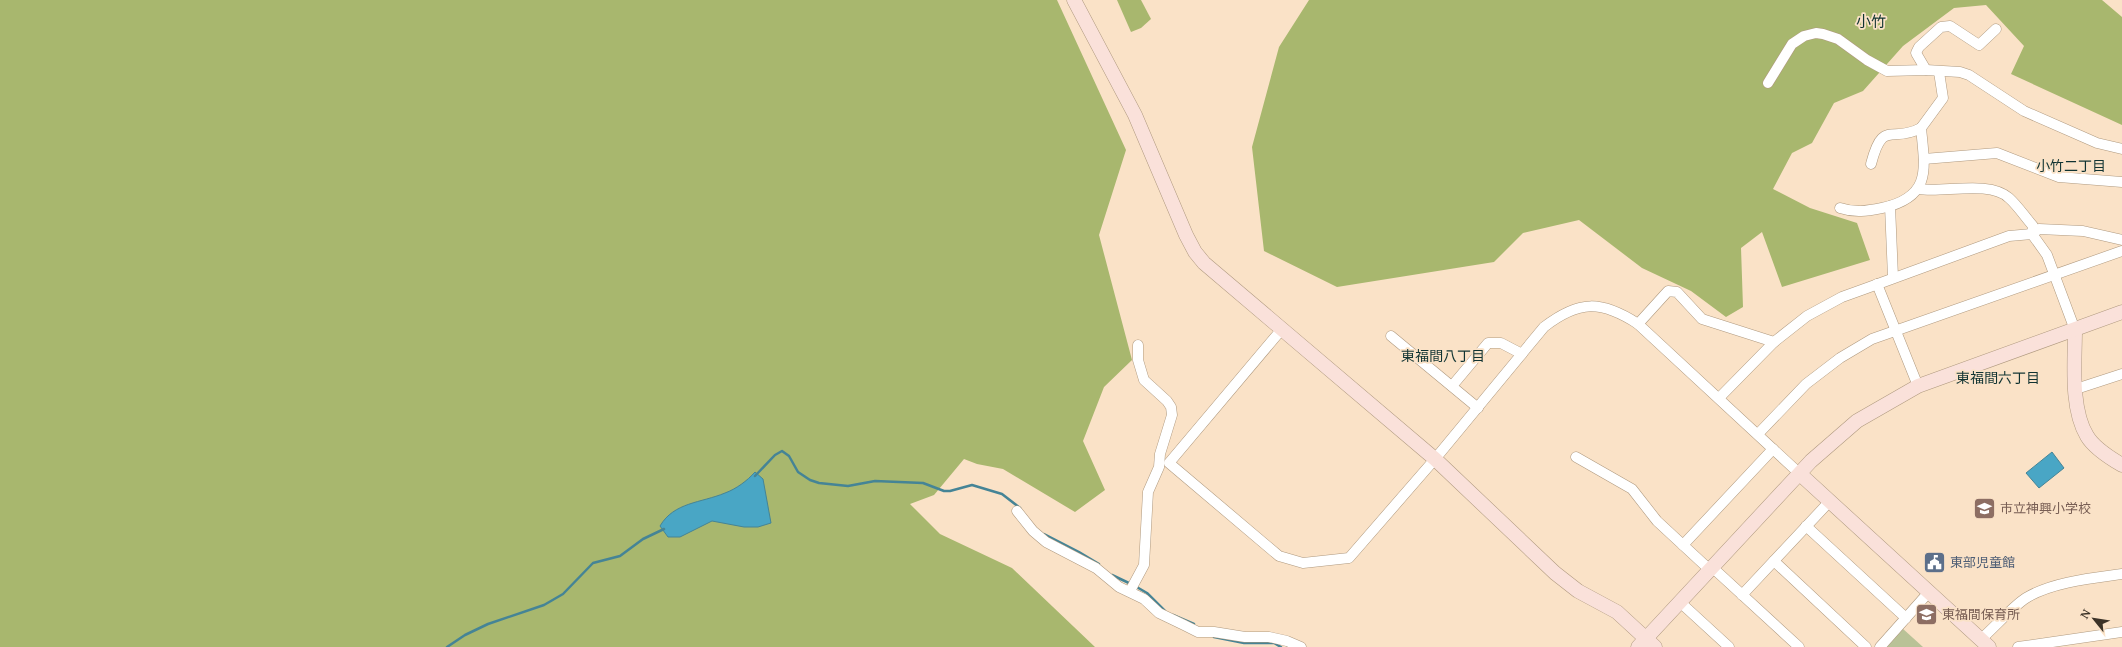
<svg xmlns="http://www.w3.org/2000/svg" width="2122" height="647" font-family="'Noto Serif','Noto Sans JP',serif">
  <rect width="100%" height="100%" fill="#fae2c7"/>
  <polygon fill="#b9c297" points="1902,628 1923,647 1884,647"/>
  <g fill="#a8b76e">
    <polygon points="0,0 1057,0 1126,150 1099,235 1132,360 1104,387 1083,441 1105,490 1075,512 1003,469 977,464 964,459 934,495 910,504 940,534 1012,568 1095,647 0,647"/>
    <polygon points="1117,0 1141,0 1151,19 1141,28 1131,32"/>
    <polygon points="1309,0 2102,0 2122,17 2122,125 2011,74 2024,46 1986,5 1954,8 1903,46 1863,91 1834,103 1812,143 1792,153 1773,189 1810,208 1857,223 1870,260 1782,287 1762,232 1741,248 1743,307 1726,317 1691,291 1642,268 1579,220 1523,233 1494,262 1337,287 1264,251 1252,147 1279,47"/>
  </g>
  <g fill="#49a6c5" stroke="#458496">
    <polygon points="2052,452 2064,468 2039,488 2026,473"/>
    <path d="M755 472 763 479 771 523 758 527H744L712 521 680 537H668L660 526C674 502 701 503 725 493 736 489 747 481 755 472Z"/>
  </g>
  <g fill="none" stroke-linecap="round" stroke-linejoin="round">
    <g stroke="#458496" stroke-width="2.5">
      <polyline points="755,476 775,455 782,451 789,456 798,472 810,480 819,483 848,486 875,481 923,483 944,491 950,491 972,485 1002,494 1020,508"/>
      <polyline points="1044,534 1079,552 1099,564"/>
      <polyline points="1112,575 1131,584"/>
      <polyline points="1135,586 1147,593 1165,611"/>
      <polyline points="1173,615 1194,624"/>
      <polyline points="1214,637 1244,643 1274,643 1281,647"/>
      <polyline points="447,647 465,635 488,624 544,605 563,594 593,563 620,556 643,539 664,529"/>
    </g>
    <defs>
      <g id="street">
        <polyline points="1926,70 1916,53 1919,47 1941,27 1950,26 1979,45 1996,29"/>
        <polyline points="1768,83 1792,44 1804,36 1816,33 1823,34 1838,39 1867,60 1887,71 1926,70 1960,72 1969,75 2024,111 2097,143 2122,149"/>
        <polyline points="1924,159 1997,153 2059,177 2122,182"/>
        <path d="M1871 164C1883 118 1891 144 1921 128"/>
        <path d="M1919 189C1943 193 1990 180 2009 198 2018 206 2025 217 2033 226L2032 234 2047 255 2075 330"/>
        <polyline points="1890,206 1893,277"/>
        <path d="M1840 208C1855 213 1867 211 1882 208 1932 197 1925 169 1921 128L1943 98 1939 72"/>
        <polyline points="1877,284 1918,386"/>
        <polyline points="1638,324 1668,291 1677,292 1702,319 1774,342"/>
        <path d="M1282 329 1169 463 1279 556 1303 563 1349 558 1435 459 1544 327C1579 300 1601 300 1638 324L1800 474"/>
        <polyline points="1391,336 1478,408"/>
        <polyline points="1452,386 1488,343 1501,343 1522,354"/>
        <polyline points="2076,389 2122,374"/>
        <polyline points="1719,398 1774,342 1807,316 1842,297 1867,288 2009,236 2032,234 2039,229 2083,231 2122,240"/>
        <polyline points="1758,434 1806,384 1840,358 1872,339 2122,251"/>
        <polyline points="1576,457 1632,489 1657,521 1711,571"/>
        <polyline points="1017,511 1033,531 1046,542 1096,568 1119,587 1144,599 1159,613 1184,625 1198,632 1214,632 1245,637 1269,637 1287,641 1301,647"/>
        <polyline points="1806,526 1906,618"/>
        <polyline points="1683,545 1773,449"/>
        <polyline points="1774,561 1866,647"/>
        <polyline points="1713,568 1799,647"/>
        <polyline points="1130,591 1144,565 1148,492 1159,467 1160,454 1172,415 1171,407 1167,401 1144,380 1138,360 1138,345"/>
        <polyline points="1742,595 1830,501"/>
        <polyline points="1681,603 1729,647"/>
        <path d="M1980 640C1994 628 2012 607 2026 598 2052 582 2093 578 2122 574"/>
        <polyline points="1880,647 1929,592"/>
        <polyline points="2018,647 2122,632"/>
      </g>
      <g id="secondary">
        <polyline points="1074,0 1135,115 1186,235 1195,252 1204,263 1435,459 1555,573 1578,591 1617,612 1655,647"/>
        <path d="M2075 330C2075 361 2070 408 2087 436 2094 448 2110 458 2122 465"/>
        <polyline points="1800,474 1989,647"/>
        <polyline points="1638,647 1811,461 1857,421 1918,386 2122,312"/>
      </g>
    </defs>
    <use href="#street" stroke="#af997f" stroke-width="11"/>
    <use href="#secondary" stroke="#af997f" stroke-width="15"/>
    <use href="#street" stroke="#fff" stroke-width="10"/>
    <use href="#secondary" stroke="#fae1da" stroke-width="14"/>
  </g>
  <defs>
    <symbol id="school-square" viewBox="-11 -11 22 22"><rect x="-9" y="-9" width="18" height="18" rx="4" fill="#8d6e63" stroke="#fae2c7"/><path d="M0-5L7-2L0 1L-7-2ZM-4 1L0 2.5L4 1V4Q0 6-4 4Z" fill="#fff"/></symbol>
    <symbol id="civic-square" viewBox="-11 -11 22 22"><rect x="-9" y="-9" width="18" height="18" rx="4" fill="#5c6f8a" stroke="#fae2c7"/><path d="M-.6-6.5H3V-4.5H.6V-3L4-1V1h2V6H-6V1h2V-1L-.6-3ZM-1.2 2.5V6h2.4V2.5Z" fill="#fff"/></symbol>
  </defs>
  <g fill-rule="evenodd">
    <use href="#school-square" x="1972" y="496" width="25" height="25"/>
    <use href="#civic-square" x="1922" y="550" width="25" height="25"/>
    <use href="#school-square" x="1914" y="602" width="25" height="25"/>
  </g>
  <g text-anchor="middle" stroke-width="3.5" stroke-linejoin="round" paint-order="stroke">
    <g font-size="13" fill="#785e54" stroke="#fae2c7" text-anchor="start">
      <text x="2000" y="513">市立神興小学校</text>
      <text x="1942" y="619">東福間保育所</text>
    </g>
    <g font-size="13" fill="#4e5e75" stroke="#fae2c7" text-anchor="start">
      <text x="1950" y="567">東部児童館</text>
    </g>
    <g font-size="14" fill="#103332" stroke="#fae2c7">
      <text x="2071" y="171">小竹二丁目</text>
      <text x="1443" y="361">東福間八丁目</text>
      <text x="1998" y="383">東福間六丁目</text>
    </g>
    <g font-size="15" fill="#103332" stroke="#fae2c7">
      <text x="1871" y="27">小竹</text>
    </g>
  </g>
  <g transform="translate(2094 619) rotate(300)" stroke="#fae2c7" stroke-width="3" paint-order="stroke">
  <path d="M0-3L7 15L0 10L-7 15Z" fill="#3c3328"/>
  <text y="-6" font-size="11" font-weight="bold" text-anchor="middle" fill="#3c3328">N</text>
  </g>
</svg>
